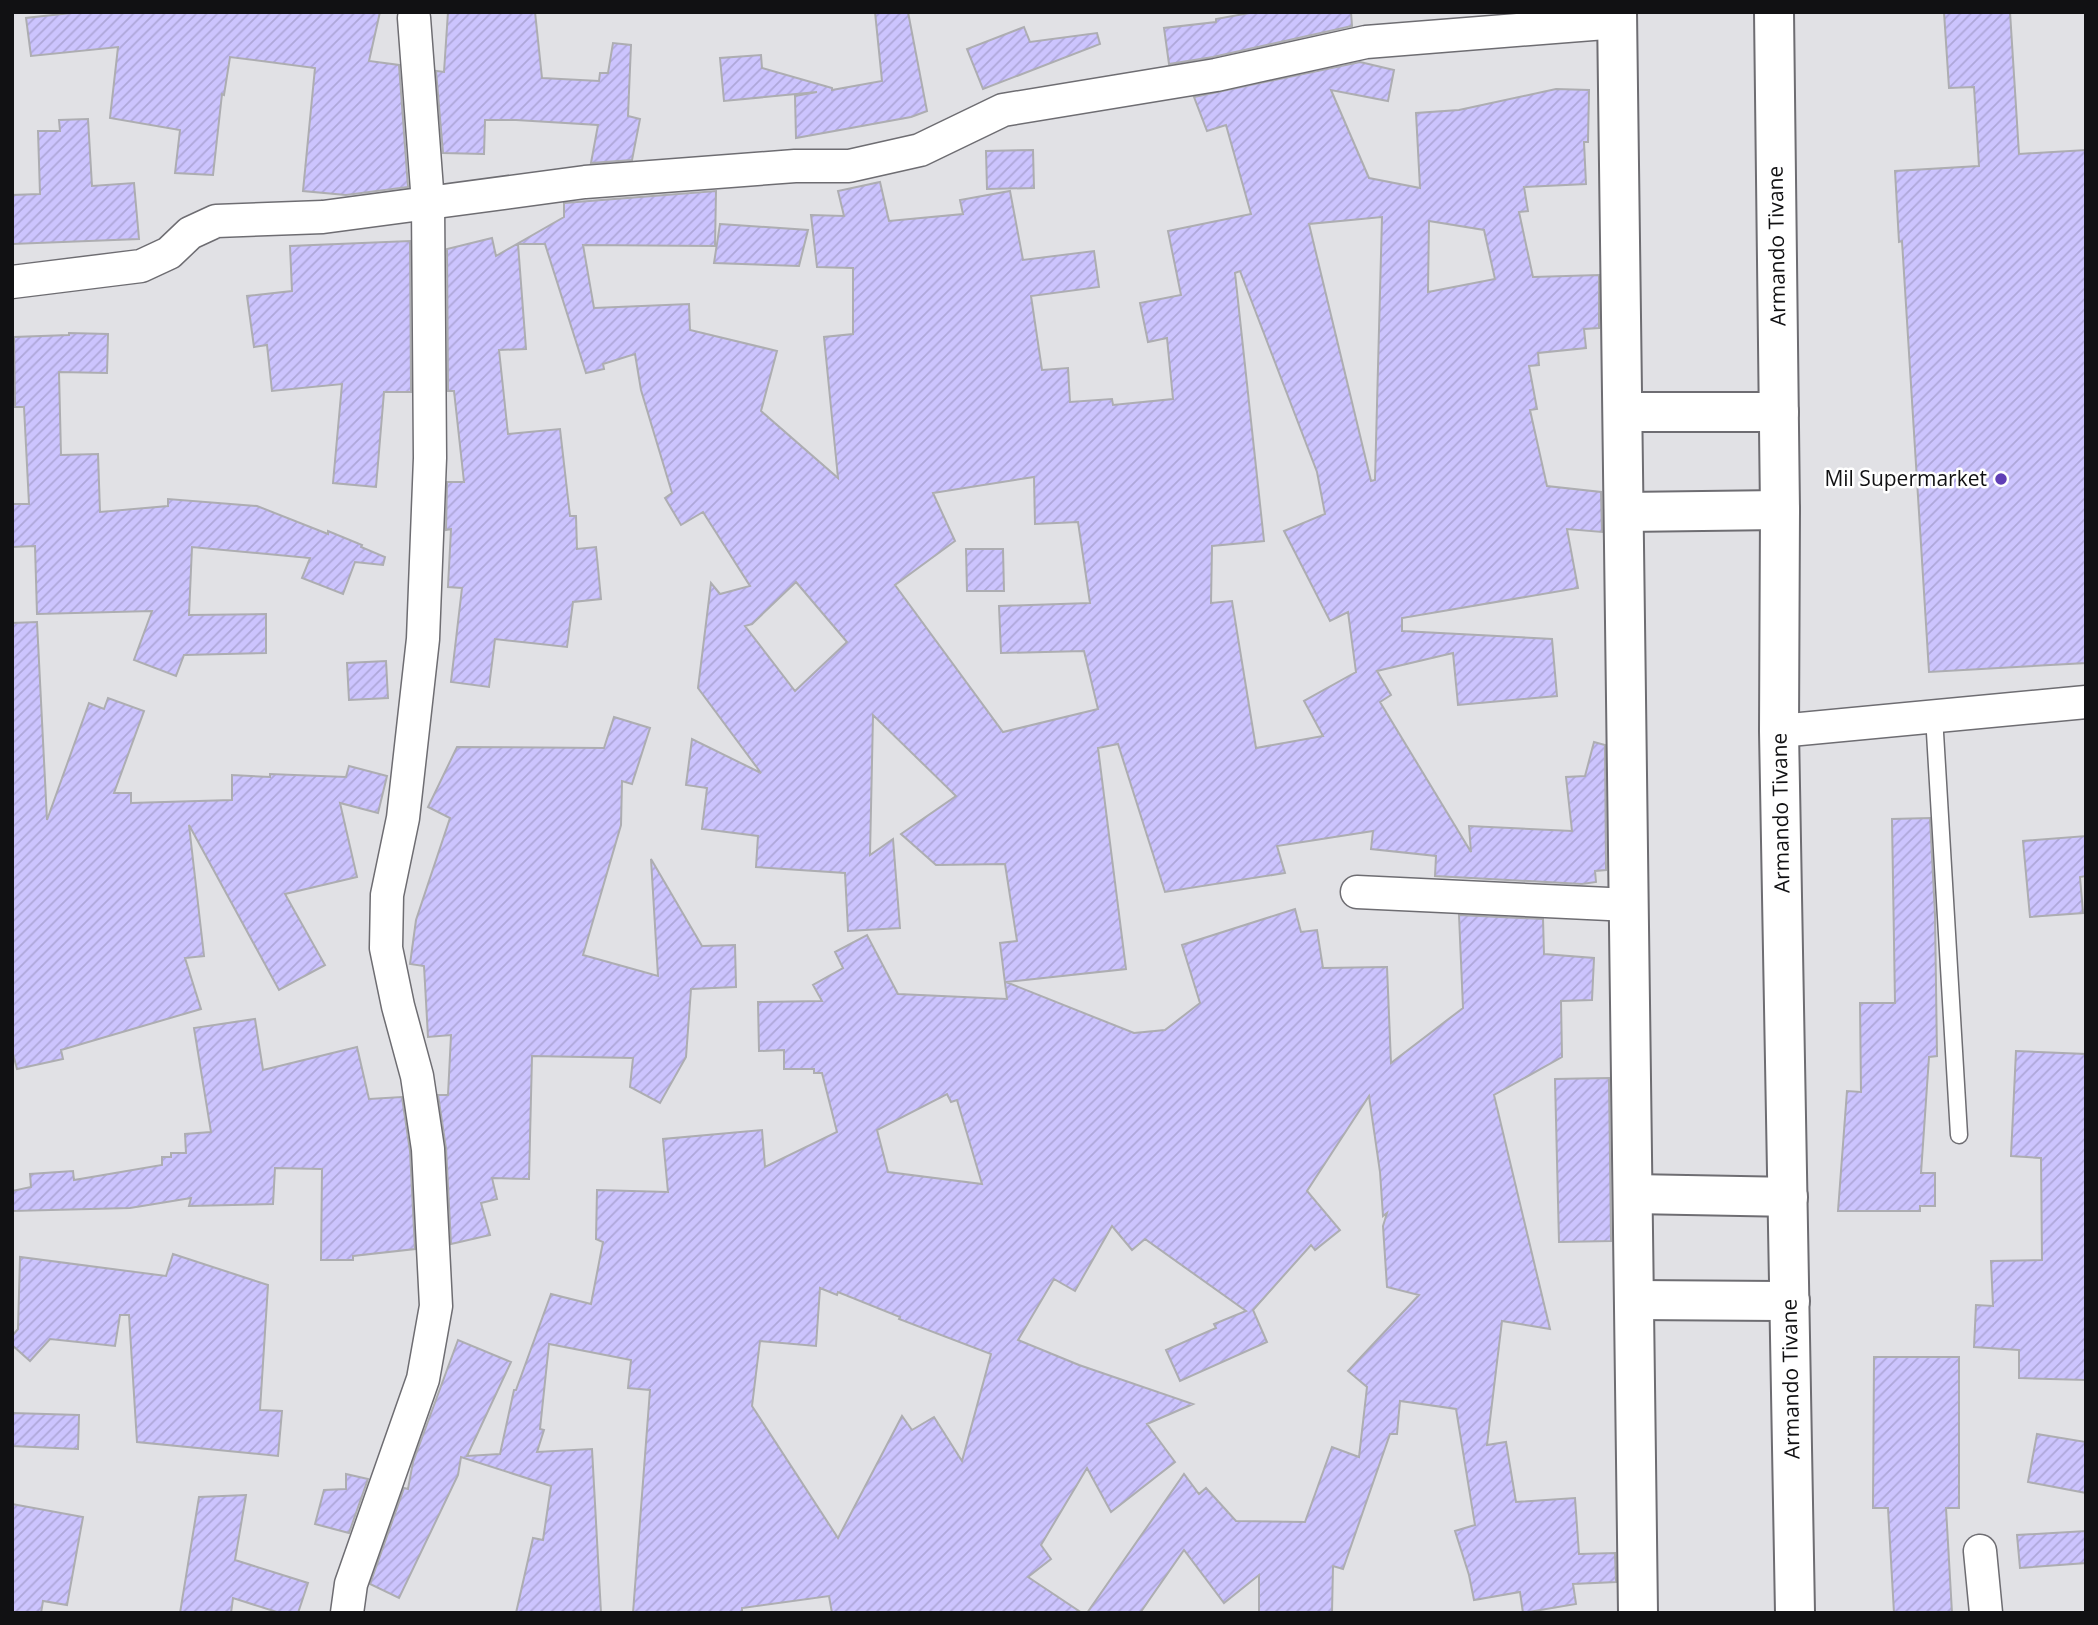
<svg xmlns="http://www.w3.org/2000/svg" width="2098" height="1625" font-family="'Open Sans',sans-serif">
  <defs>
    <pattern id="building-hatch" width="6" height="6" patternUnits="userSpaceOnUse" patternTransform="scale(1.75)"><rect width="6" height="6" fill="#ccc4fe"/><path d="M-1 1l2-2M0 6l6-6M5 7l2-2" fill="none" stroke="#aea7d9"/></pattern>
  </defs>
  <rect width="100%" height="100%" fill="#e1e1e5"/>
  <g fill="url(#building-hatch)" stroke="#adadb1" stroke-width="2" fill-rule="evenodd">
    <polygon points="80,12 380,12 369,61 399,65 408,187 346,195 303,191 315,68 230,57 224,95 222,94 213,175 175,173 180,130 110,118 118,47 31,56 26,18"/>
    <polygon points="448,12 535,12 542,78 599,81 600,73 608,73 613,43 631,45 628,116 640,119 632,160 591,163 598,125 516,120 485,120 484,154 443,153 436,71 444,72"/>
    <polygon points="875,12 908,12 927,111 911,117 796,138 795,96 817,92 724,101 720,58 761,55 762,68 832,88 832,90 882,81"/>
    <polygon points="1255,12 1351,12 1352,26 1213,57 1169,64 1164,28 1216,22 1216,19"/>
    <polygon points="1944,12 2010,12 2019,154 2086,150 2086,663 1929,672 1902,241 1899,242 1895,171 1979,166 1974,87 1949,88"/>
    <polygon points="1024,27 1030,42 1097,33 1100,44 983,89 967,49"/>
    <path d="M1360 62 1394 70 1388 101 1331 90 1369 178 1420 188 1416 113 1459 110 1556 89 1589 90 1588 142H1584L1586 184 1524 187 1528 211 1519 212 1533 277 1599 275V328L1584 329 1586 348 1538 353 1539 365 1529 366 1537 409 1530 410 1547 486 1601 492 1602 532 1567 529 1578 588 1402 618V631L1552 639 1557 696 1458 705 1453 653 1377 671 1391 695 1380 702 1471 852 1469 826 1572 831 1566 777 1585 776 1594 742 1605 745 1606 870 1595 871 1596 882 1582 884 1435 876 1436 856 1371 849 1373 831 1277 846 1285 873 1165 892 1118 744 1098 748 1126 969 1006 982 1134 1033 1165 1030 1200 1003 1182 945 1295 909 1301 932 1317 930 1323 968 1387 967 1391 1063 1463 1008 1459 915 1543 919 1544 954 1594 958 1592 1000 1561 1001 1562 1057 1494 1095 1550 1329 1502 1321 1487 1445 1506 1442 1516 1502 1575 1498 1579 1554 1615 1553 1616 1582 1573 1584 1576 1604 1523 1613 1520 1592 1474 1600 1469 1575 1455 1531 1475 1525 1456 1409 1400 1401 1397 1434H1390L1343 1569 1333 1566 1332 1613H1259V1575L1224 1603 1184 1550 1140 1613H1087L1184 1474 1199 1494 1206 1488 1236 1521 1305 1522 1332 1447 1359 1457 1367 1387 1348 1371 1419 1295 1387 1287 1383 1226 1387 1213 1383 1216 1380 1172 1369 1096 1307 1191 1340 1230 1315 1250 1311 1245 1253 1310 1267 1342 1180 1381 1166 1350 1216 1328 1214 1324 1246 1311 1145 1239 1132 1250 1112 1226 1075 1291 1054 1279 1018 1340 1079 1365 1193 1404 1147 1424 1175 1462 1111 1512 1087 1468 1041 1545 1051 1559 1028 1577 1082 1613H832L829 1596 742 1608V1612L633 1613 650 1390 628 1388 631 1360 549 1344 540 1429 544 1430 537 1452 592 1449 601 1613H516L533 1538 543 1540 551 1486 461 1457 458 1475 399 1598 370 1584 404 1488 408 1489 413 1462 458 1340 511 1362 467 1456 500 1454 514 1390H516L551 1294 591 1304 603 1242 596 1239 597 1190 668 1192 663 1139 762 1130 765 1167 837 1132 822 1073H814V1069H784V1050L759 1051 758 1002 822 1001 813 985 843 968 835 952 867 935 898 994 1007 999 1000 943 1017 941 1005 864 936 865 901 834 956 796 873 715 870 855 893 839 900 928 848 931 845 873 756 867 758 836 702 829 707 788 686 785 692 739 761 773 698 688 711 583 720 594 750 586 703 512 681 525 665 498 672 493 641 390 635 354 603 364 604 369 586 373 545 244H518L526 349 499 350 508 434 560 429 570 516H576L577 549 596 547 601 599 573 602 567 647 495 639 489 687 451 682 462 588 448 587 451 529 446 530 447 482H464L454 391H448L447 249 492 238 496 256 564 217V203L716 191 715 246 583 245 594 308 689 304 690 330 777 351 761 411 838 478 824 337 853 334V268L817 267 811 215 844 216 838 191 880 182 889 221 963 214 960 200 1010 191 1023 260 1094 251 1099 287 1031 296 1042 370 1068 368 1070 402 1112 399 1113 405 1173 399 1167 338 1148 342 1140 303 1181 295 1168 231 1251 214 1226 125 1207 131 1194 97ZM1382 217 1375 480 1371 481 1309 224ZM1429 221 1484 230 1495 279 1428 292ZM1240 271 1317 472 1325 514 1284 531 1330 621 1348 612 1356 672 1304 701 1323 736 1256 748 1232 601 1211 603 1212 546 1264 541 1235 273ZM1034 477 1035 524 1078 522 1090 603 999 606 1001 653 1084 651 1098 709 1003 732 895 585 955 541 933 493ZM796 582 847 642 795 691 745 626 752 624ZM947 1094 951 1102 957 1100 982 1184 888 1172 877 1130ZM820 1288 837 1295 838 1292 900 1317 899 1319 991 1354 962 1461 934 1417 912 1430 902 1416 838 1538 752 1406 760 1341 816 1346Z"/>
    <polygon points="88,119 92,186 134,183 139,239 12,244 12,195 40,194 38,131 60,131 59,120"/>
    <polygon points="1033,150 1034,188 987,189 986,151"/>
    <polygon points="720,224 808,230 799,266 714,263"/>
    <polygon points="410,241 411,392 384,392 376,487 333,483 342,384 272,391 267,345 254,347 247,296 292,291 290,246"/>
    <polygon points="69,333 108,334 107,373 59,372 61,455 98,454 100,512 168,506 168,499 257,506 328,534 328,531 362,545 361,547 385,557 383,565 355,562 343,594 302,578 310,558 192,547 189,615 266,614 266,653 184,655 176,676 134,660 152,611 37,614 35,546 12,547 12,504 29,504 24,407 15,407 14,337 69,335"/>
    <polygon points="966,549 1003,549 1004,591 967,591"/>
    <polygon points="37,622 47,820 89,703 104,709 108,698 144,711 114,793 131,793 131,803 232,800 232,775 270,777 270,774 346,777 349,766 387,776 378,813 340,803 357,877 285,894 325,965 279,990 189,825 204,956 185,958 201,1009 61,1050 63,1059 17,1069 12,1050 12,623"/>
    <polygon points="386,661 388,698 349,700 347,663"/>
    <polygon points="614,717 650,728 632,784 622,781 621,825 583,955 658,976 651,859 702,946 735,945 736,987 691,989 686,1057 660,1103 630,1087 633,1058 532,1056 529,1179 492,1178 497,1199 481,1203 490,1235 451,1244 446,1148 438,1095 448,1095 451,1035 428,1037 424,966 410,964 416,920 450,818 428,807 457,747 604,748"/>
    <polygon points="1930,818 1935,914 1937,1056 1929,1057 1921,1173 1935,1173 1935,1206 1920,1206 1920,1211 1838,1211 1847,1091 1861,1092 1860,1003 1895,1003 1892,819"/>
    <polygon points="2086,836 2086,876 2080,877 2083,913 2030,917 2023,841"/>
    <polygon points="255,1019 263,1070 357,1047 369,1099 402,1097 410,1151 415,1249 353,1256 353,1260 321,1260 322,1169 275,1168 273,1204 189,1206 191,1198 130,1208 12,1211 12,1191 31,1187 30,1174 73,1171 74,1180 162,1165 162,1157 171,1157 171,1153 186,1153 185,1134 211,1132 194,1028"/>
    <polygon points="2016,1051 2086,1054 2086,1380 2019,1378 2019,1350 1974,1347 1976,1305 1993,1306 1991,1261 2042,1260 2041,1158 2011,1156"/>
    <polygon points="1609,1078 1611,1241 1559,1242 1555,1079"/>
    <polygon points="173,1254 268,1285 260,1410 282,1411 278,1456 137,1442 129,1315 120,1315 115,1346 50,1339 30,1361 12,1345 12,1336 18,1329 20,1257 166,1276"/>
    <polygon points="1874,1357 1959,1357 1959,1508 1946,1508 1952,1613 1894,1613 1888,1508 1873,1508"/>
    <polygon points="12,1413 79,1415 78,1449 12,1446"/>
    <polygon points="2037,1434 2086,1442 2086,1493 2028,1482"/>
    <polygon points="346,1474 368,1479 349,1533 315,1524 324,1490 346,1489"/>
    <polygon points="246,1495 235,1560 308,1583 298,1613 280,1613 233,1598 231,1613 180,1613 199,1497"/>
    <polygon points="12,1504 83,1517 67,1605 43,1601 41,1613 12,1613"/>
    <polygon points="2086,1531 2086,1563 2020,1568 2017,1535"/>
  </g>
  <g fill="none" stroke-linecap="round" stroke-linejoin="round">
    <defs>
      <polyline id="service" points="1934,716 1959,1135"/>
      <g id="minor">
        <polyline points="12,282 141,266 169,253 190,233 216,221 323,217 585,182 795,166 849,166 920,150 1003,110 1216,75 1366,42 1618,22"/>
        <polyline points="1779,731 2086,702"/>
        <polyline points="1357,892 1630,905"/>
        <polyline points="1980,1551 1986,1613"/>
        <polyline points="347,1613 351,1584 423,1379 436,1306 428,1149 417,1076 398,1006 386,948 387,895 403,818 423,639 430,458 428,203 414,18"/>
      </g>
      <g id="tertiary">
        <polyline points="1617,12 1638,1613"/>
        <polyline points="1774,12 1780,510 1779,731 1795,1613"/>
        <polyline points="1623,412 1779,412"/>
        <polyline points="1625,512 1780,510"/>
        <polyline points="1633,1194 1788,1197"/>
        <polyline points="1635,1300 1790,1301"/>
      </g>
    </defs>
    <use href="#service" stroke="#6e6d72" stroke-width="19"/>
    <use href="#minor" stroke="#6e6d72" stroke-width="35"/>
    <use href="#tertiary" stroke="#6e6d72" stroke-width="42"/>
    <use href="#service" stroke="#fff" stroke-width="16"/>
    <use href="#minor" stroke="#fff" stroke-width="32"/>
    <use href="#tertiary" stroke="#fff" stroke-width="38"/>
  </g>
  <circle fill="#603eb6" stroke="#fff" stroke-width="2.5" cx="2001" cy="479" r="7"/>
  <g text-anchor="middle" stroke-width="5" stroke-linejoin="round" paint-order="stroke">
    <g font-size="21" fill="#111113" stroke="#fff">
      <text transform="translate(1777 246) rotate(-91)" y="7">Armando Tivane</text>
      <text transform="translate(1781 813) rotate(-91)" y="7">Armando Tivane</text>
      <text transform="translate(1791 1379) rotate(-91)" y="7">Armando Tivane</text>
    </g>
    <g font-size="21" fill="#111113" stroke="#fff" text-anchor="end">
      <text x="1987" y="486">Mil Supermarket</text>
    </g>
  </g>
  <rect width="2098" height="1625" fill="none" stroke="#111113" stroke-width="28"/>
</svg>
